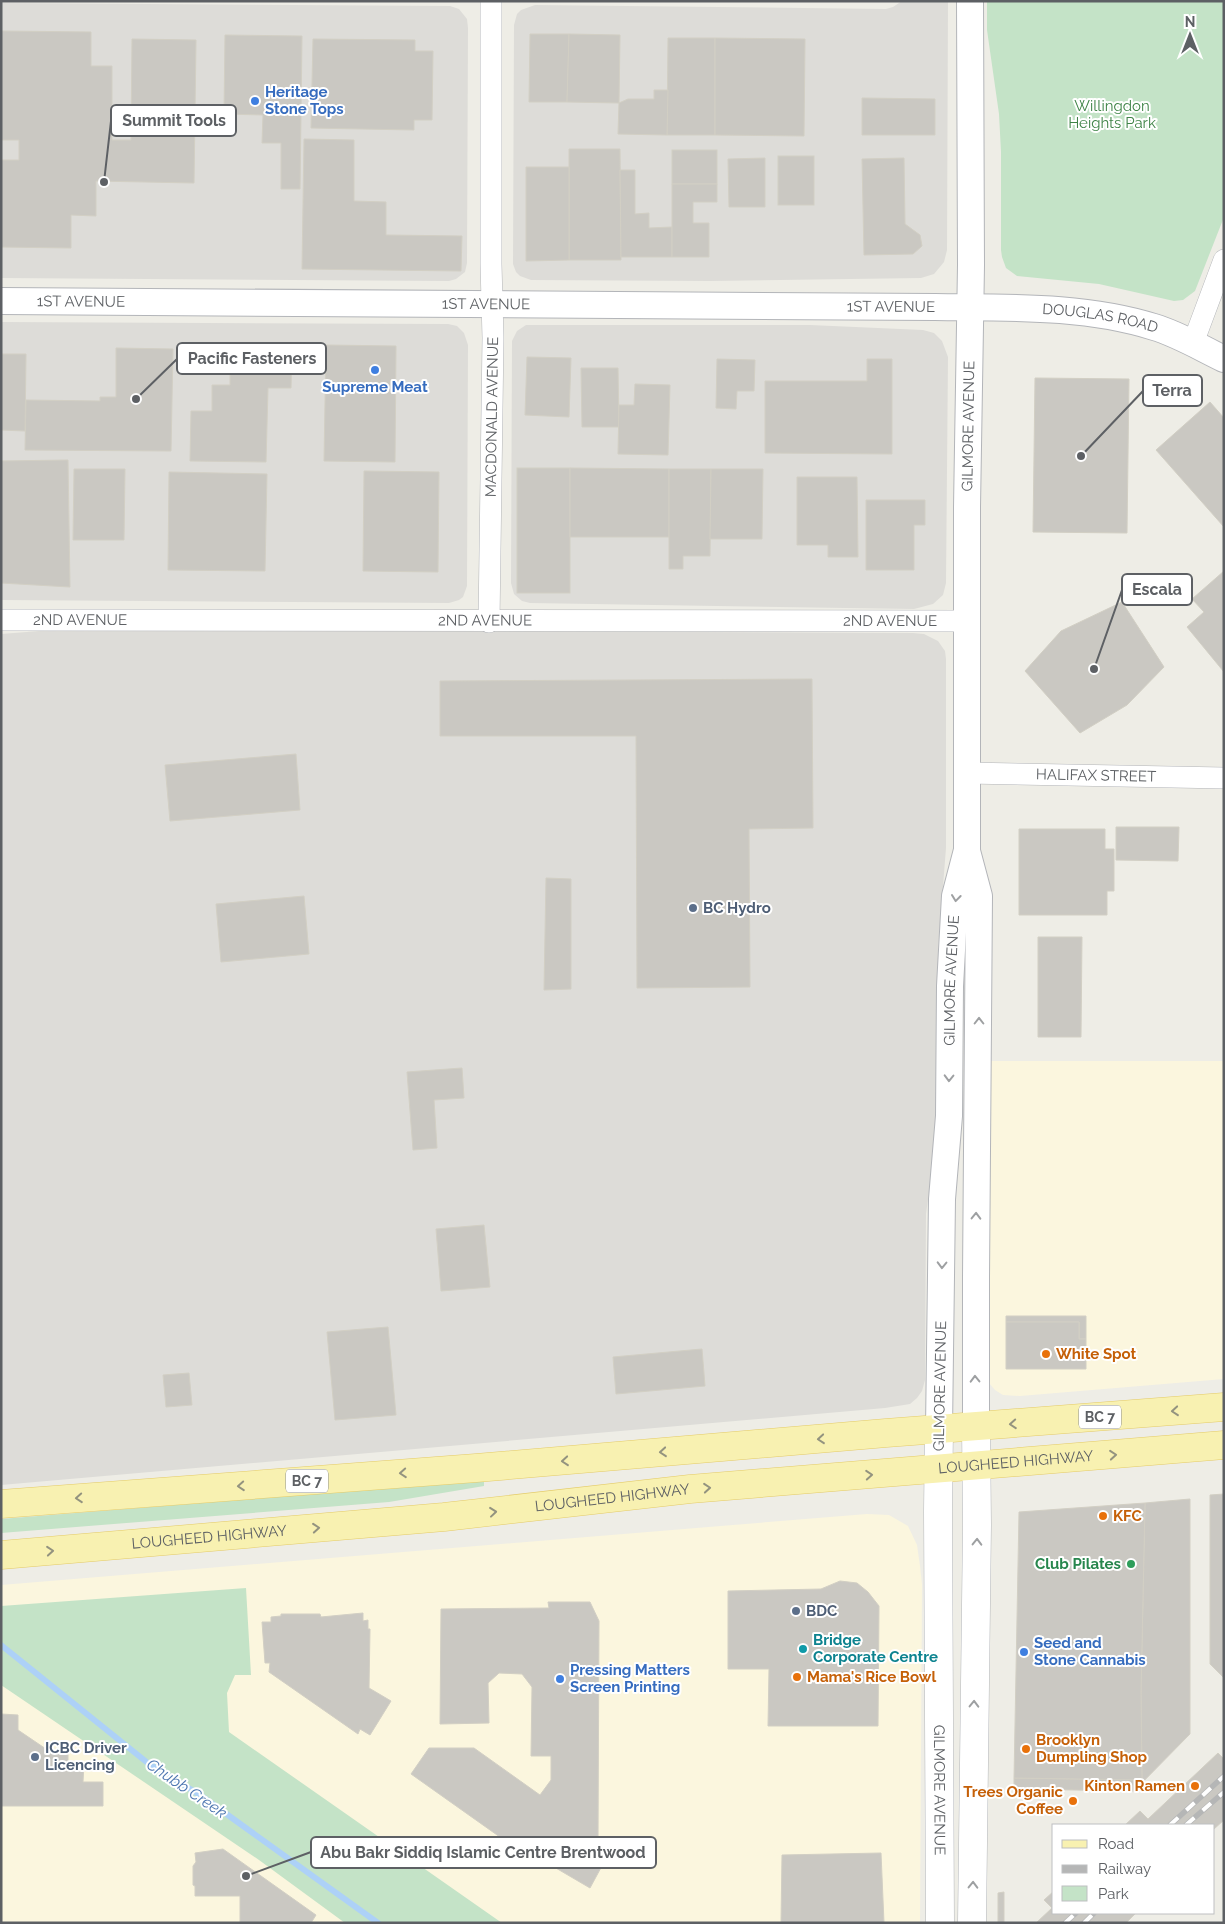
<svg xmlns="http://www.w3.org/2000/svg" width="1225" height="1924" font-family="Raleway,sans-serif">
  <rect width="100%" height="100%" fill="#eeede6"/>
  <g fill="#fbf6de">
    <polygon points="990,1061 1224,1061 1224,1379 1020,1396 1003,1395 995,1390 989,1383"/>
    <polygon points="867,1514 889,1515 908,1526 917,1545 920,1566 922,1584 920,1923 1,1923 1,1585"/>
  </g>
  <g fill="#dddcd8">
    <polygon points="902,1 948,1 947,250 944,262 934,274 921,278 709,281 531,280 520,276 516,272 513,264 514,25 517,14 521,10 535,5 886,9 893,7"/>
    <polygon points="1,3 450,6 459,9 467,19 468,28 467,263 465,272 456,279 449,281 1,278"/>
    <polygon points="1,322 448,324 457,326 464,333 468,345 467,586 463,597 459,600 449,603 1,600"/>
    <polygon points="526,325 810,325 923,330 934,333 942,341 948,357 946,583 943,595 933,604 914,609 530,603 522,601 514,594 511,583 512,341 517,331"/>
    <polygon points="40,631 450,631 913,633 924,634 938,641 945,651 946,659 946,848 938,949 939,1120 926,1214 925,1380 922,1391 917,1398 910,1404 885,1408 1,1485 1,634"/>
  </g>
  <g fill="#c4e3c7">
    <polygon points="987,1 1224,1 1224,217 1195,291 1183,300 1174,301 1099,284 1017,276 1006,268 1002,257 1001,250 1001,152 999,114 987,30"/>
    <polygon points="484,1480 484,1486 389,1502 1,1533 1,1519"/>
    <polygon points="246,1588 251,1675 235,1675 227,1693 229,1732 502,1923 345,1923 259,1860 1,1685 1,1606"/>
  </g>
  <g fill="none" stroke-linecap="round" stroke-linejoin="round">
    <polyline stroke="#add1f7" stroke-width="6" points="1,1645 149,1764 200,1795 378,1923"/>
  </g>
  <g fill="#cac8c2" stroke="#d2cfc4">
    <polygon points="1,31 91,32 91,66 112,66 112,140 131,140 132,39 196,40 194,183 96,181 96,216 71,215 71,248 1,247 1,160 19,160 19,140 1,140"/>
    <polygon points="530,34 569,34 567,102 529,102"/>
    <polygon points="569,34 620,35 619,103 567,102"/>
    <polygon points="225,35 302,36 300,189 281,189 281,143 262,143 263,115 224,114"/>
    <polygon points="668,38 715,38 715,135 667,135"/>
    <polygon points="715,38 805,39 804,136 715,135"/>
    <polygon points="313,39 415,40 415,51 433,51 432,120 414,120 414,130 311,128"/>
    <polygon points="654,90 668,90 667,135 618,134 619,103 628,99 654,99"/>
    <polygon points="862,98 935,99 935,135 862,135"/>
    <polygon points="304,139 354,140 354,201 386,202 386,235 462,236 461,271 302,269"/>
    <polygon points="569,149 620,149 621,260 569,260"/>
    <rect x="672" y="150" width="45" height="34"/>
    <rect x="778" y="156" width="36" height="49"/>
    <polygon points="765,158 765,207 729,207 728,159"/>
    <polygon points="904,158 905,224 920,235 922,246 913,254 864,255 862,159"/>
    <polygon points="526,167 569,167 569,260 526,261"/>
    <polygon points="620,170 635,170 635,214 649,213 649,228 672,227 672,257 621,257"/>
    <polygon points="672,184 717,184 717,202 693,202 693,223 709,223 709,257 672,257"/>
    <polygon points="326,345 396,346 395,462 324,461"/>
    <polygon points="116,348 173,349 171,451 25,450 26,400 100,401 100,397 116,397"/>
    <polygon points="230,349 292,350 291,388 268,388 266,462 190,461 191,411 212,411 212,385 230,385"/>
    <polygon points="1,354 26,354 25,431 1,430"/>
    <polygon points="527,357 571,358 569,417 525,415"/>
    <polygon points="717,359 755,360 754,391 737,391 736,409 716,408"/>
    <polygon points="867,359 892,359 892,454 765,453 765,381 867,381"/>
    <polygon points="581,368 618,368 619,427 582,427"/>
    <polygon points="1035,378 1129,379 1127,533 1033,532"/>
    <polygon points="635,384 670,385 668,455 618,454 619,405 634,405"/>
    <polygon points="1210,402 1224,418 1224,527 1156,450"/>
    <polygon points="68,460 70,587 1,583 1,461"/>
    <rect x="517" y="468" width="53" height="125"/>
    <polygon points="570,468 669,469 669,537 570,537"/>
    <polygon points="74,469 125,469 124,540 73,540"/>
    <polygon points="669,469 711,469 710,556 683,556 683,569 669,569"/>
    <polygon points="711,469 763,469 762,539 710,539"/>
    <polygon points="364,471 439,472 438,572 363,571"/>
    <polygon points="169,472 267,474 265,571 168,570"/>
    <polygon points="797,477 857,477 858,557 828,557 828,545 797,545"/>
    <polygon points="866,500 925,500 925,525 914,525 914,570 866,570"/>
    <polygon points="1224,571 1224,672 1187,627 1204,612 1192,599"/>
    <polygon points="1122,602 1164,667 1127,705 1080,733 1025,671 1061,631"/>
    <polygon points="812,679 813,828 749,829 750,987 637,988 636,736 440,736 440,681"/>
    <polygon points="296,754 300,810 170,821 165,765"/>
    <polygon points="1116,827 1179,827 1178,861 1116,860"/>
    <polygon points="1019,829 1105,829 1105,849 1114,849 1114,891 1107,891 1107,915 1019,915"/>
    <polygon points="546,878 571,879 571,989 544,990"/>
    <polygon points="304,896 309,954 221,962 216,904"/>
    <polygon points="1038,937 1082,937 1081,1037 1038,1037"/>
    <polygon points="462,1068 464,1098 434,1100 437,1148 413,1150 407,1072"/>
    <polygon points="484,1225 490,1287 441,1291 436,1229"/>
    <polygon points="1006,1316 1086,1316 1086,1339 1079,1339 1079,1322 1006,1322"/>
    <polygon points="1006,1322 1079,1322 1079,1339 1086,1339 1086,1369 1006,1369"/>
    <polygon points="388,1327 396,1415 335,1420 327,1332"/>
    <polygon points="702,1349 705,1386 616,1394 613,1357"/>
    <polygon points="189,1373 192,1405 166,1407 163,1375"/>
    <polygon points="1224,1494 1224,1678 1210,1664 1210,1495"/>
    <polygon points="1190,1499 1190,1734 1134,1791 1014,1789 1014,1778 1142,1780 1141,1693 1145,1503"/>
    <polygon points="1145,1503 1141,1693 1142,1780 1014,1778 1019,1512"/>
    <polygon points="840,1581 857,1583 868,1592 879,1606 878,1726 768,1726 769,1669 728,1669 728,1591 821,1589"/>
    <polygon points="548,1602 590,1602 599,1621 598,1843 610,1851 590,1888 549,1864 547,1868 538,1864 411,1774 429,1748 474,1748 540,1795 551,1780 551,1756 531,1756 532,1687 522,1674 499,1673 488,1683 489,1723 440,1724 441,1609 549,1608"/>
    <polygon points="363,1613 363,1621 368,1620 368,1629 370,1629 369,1688 391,1701 370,1735 360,1729 358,1734 269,1672 270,1663 265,1663 262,1622 271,1622 271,1617 281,1616 281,1614 320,1614 321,1617"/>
    <polygon points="1,1714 18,1715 18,1730 49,1751 68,1751 68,1763 84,1764 83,1782 103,1782 103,1806 1,1806"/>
    <polygon points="1218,1753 1224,1759 1224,1820 1214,1829 1214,1825 1125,1825 1140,1811 1148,1819"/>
    <polygon points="223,1849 316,1915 311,1923 240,1923 240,1896 195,1896 195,1886 193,1885 193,1866 196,1862 195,1853"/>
    <polygon points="881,1853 884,1923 781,1923 782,1855"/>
    <polygon points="1054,1891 1054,1913 1136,1913 1126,1923 1036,1923 1052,1908 1044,1900"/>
    <polygon points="1004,1892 1004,1923 998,1923 998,1893"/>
  </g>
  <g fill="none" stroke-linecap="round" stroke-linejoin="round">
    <defs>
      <g id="minor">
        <polyline points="1193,343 1224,260"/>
        <path id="s1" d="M1 620 967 621"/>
        <path id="s2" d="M489 622 493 338 491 264V1"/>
        <path id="s3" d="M967 773 1224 778"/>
      </g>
      <g id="tertiary">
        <path id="s4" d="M1 301 935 307C1008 308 1083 305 1154 327 1178 334 1201 348 1224 359"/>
        <polyline points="967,851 979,896 976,1278 976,1427"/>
        <path id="s5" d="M939 1429 942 1199 949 1116 950 986 955 896 967 850V507L971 265 970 1"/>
      </g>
      <g id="secondary">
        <path id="s6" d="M939 1429 938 1511 940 1923"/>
        <polyline points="972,1923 977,1525 976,1427"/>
      </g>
      <g id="primary">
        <polyline points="1,1504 476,1468 886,1433 1224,1407"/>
        <path id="s7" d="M1 1555 444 1517 690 1489 1224 1445"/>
      </g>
    </defs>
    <use href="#minor" stroke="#b3b5b9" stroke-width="22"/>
    <use href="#tertiary" stroke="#b3b5b9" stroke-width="28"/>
    <use href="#secondary" stroke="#b4b7bb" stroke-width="29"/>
    <use href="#primary" stroke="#e4cb68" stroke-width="29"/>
    <use href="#minor" stroke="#fff" stroke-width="21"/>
    <use href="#tertiary" stroke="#fff" stroke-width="26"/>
    <use href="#secondary" stroke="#fff" stroke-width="28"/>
    <use href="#primary" stroke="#f8f1b1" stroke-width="28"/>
    <defs>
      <g id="rail">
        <polyline points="1170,1825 1224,1776"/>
        <polyline points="1186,1825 1224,1792"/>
        <polyline points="1065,1923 1076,1913"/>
        <polyline points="1084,1923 1094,1913"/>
      </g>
    </defs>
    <use href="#rail" stroke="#b5b6b6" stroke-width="5.5"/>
    <use href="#rail" stroke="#fff" stroke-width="4" stroke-dasharray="11" stroke-linecap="butt"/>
  </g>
  <defs><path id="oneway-chevron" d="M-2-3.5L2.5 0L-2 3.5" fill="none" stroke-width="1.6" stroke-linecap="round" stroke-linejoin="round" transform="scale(1.25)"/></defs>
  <g stroke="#9ea0a2">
    <use href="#oneway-chevron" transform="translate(956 898) rotate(97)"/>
    <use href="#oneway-chevron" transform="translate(979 1021) rotate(-90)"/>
    <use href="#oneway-chevron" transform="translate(949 1078) rotate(91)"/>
    <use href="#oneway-chevron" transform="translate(976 1216) rotate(-89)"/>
    <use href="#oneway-chevron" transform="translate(942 1265) rotate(91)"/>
    <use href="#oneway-chevron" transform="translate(975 1379) rotate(-91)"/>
    <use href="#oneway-chevron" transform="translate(977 1542) rotate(-89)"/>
    <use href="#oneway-chevron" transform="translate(974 1704) rotate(-89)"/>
    <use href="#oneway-chevron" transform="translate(973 1885) rotate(-89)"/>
  </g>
  <g stroke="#93937f">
    <use href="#oneway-chevron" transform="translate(1175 1411) rotate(175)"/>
    <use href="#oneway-chevron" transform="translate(1013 1424) rotate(176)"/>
    <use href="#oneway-chevron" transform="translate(821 1439) rotate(175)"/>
    <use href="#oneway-chevron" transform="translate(663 1452) rotate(175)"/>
    <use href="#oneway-chevron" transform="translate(1113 1455) rotate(-5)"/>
    <use href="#oneway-chevron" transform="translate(565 1461) rotate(175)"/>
    <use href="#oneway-chevron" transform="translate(403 1473) rotate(176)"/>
    <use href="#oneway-chevron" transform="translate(869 1475) rotate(-4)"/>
    <use href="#oneway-chevron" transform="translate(241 1486) rotate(176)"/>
    <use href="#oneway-chevron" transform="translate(707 1488) rotate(-5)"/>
    <use href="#oneway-chevron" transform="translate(79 1498) rotate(176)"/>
    <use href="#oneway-chevron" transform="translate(493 1512) rotate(-6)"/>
    <use href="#oneway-chevron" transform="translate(316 1528) rotate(-5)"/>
    <use href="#oneway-chevron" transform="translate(50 1551) rotate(-5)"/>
  </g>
  <g fill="#3f7fe0" stroke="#fff" stroke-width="2">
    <circle cx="255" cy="101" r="5"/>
    <circle cx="375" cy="370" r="5"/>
    <circle cx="1024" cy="1652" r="5"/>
    <circle cx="560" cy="1679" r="5"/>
  </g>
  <g fill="#5c6f8a" stroke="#fff" stroke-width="2">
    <circle cx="693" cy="908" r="5"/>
    <circle cx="796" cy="1611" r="5"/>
    <circle cx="35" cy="1757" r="5"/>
  </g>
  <g fill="#e8710a" stroke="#fff" stroke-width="2">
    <circle cx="1046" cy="1354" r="5"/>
    <circle cx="1103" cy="1516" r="5"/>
    <circle cx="797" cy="1677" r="5"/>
    <circle cx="1026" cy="1749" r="5"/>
    <circle cx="1195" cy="1786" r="5"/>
    <circle cx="1073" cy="1801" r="5"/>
  </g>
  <circle fill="#2e9e5b" stroke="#fff" stroke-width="2" cx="1131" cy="1564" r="5"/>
  <circle fill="#0f9aa8" stroke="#fff" stroke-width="2" cx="803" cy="1649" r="5"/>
  <g text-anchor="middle" stroke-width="4" stroke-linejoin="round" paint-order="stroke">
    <g fill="#fff" stroke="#8e9092" stroke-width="1">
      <rect x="1079" y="1405.5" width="42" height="23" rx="4"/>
      <rect x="286" y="1469.5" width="42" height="23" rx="4"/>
    </g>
    <g font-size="14" font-weight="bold" fill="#5d6064">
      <text x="1100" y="1422">BC 7</text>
      <text x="307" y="1486">BC 7</text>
    </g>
    <g font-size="15" font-weight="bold" fill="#366cbe" stroke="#fff" text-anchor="start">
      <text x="265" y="97">Heritage<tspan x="265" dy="17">Stone Tops</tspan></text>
      <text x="375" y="392" text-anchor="middle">Supreme Meat</text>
      <text x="1034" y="1648">Seed and<tspan x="1034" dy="17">Stone Cannabis</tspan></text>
      <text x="570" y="1675">Pressing Matters<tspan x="570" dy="17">Screen Printing</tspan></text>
    </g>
    <g font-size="15" fill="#3e8346" stroke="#fff">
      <text x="1112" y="111">Willingdon<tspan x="1112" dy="17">Heights Park</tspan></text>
    </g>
    <g font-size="15" fill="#5d6064" stroke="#fff">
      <text dy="5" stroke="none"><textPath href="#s4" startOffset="80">1ST AVENUE</textPath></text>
      <text dy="5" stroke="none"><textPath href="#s4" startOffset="485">1ST AVENUE</textPath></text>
      <text dy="5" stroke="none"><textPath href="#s4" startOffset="890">1ST AVENUE</textPath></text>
      <text dy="5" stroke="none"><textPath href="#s4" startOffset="1100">DOUGLAS ROAD</textPath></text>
      <text dy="5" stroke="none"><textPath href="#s2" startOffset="205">MACDONALD AVENUE</textPath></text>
      <text dy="5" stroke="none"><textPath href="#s5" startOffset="1005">GILMORE AVENUE</textPath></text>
      <text dy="5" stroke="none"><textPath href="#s1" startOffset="79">2ND AVENUE</textPath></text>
      <text dy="5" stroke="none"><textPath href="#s1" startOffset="484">2ND AVENUE</textPath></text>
      <text dy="5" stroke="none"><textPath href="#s1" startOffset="889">2ND AVENUE</textPath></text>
      <text dy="5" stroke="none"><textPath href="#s3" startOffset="129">HALIFAX STREET</textPath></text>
      <text dy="5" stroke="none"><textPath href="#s5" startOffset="449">GILMORE AVENUE</textPath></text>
      <text transform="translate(940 1386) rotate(-89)" y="5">GILMORE AVENUE</text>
      <text dy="5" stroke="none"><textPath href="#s7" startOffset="1019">LOUGHEED HIGHWAY</textPath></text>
      <text dy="5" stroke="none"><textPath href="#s7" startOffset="614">LOUGHEED HIGHWAY</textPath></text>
      <text dy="5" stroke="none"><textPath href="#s7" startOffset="209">LOUGHEED HIGHWAY</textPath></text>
      <text dy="5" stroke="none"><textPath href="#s6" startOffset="361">GILMORE AVENUE</textPath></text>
    </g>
    <g font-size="15" font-weight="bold" fill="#4e5e75" stroke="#fff" text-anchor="start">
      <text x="703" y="913">BC Hydro</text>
      <text x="806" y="1616">BDC</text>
      <text x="45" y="1753">ICBC Driver<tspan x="45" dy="17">Licencing</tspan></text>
    </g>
    <g font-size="15" font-weight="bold" fill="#c56008" stroke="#fff" text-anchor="start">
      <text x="1056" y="1359">White Spot</text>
      <text x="1113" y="1521">KFC</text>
      <text x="807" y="1682">Mama's Rice Bowl</text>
      <text x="1036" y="1745">Brooklyn<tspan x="1036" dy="17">Dumpling Shop</tspan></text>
      <text x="1185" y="1791" text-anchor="end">Kinton Ramen</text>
      <text x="1063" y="1797" text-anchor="end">Trees Organic<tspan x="1063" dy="17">Coffee</tspan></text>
    </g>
    <g font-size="15" font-weight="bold" fill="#27864d" stroke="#fff" text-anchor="end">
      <text x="1121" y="1569">Club Pilates</text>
    </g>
    <g font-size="15" font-weight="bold" fill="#0d838f" stroke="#fff" text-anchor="start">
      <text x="813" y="1645">Bridge<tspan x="813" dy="17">Corporate Centre</tspan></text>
    </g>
    <g font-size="16" font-style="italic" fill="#4e77b1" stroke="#fff">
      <text transform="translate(187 1788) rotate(34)" y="6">Chubb Creek</text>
    </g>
  </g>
  <path fill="none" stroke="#5d6064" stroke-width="2" d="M104 182L111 121M136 399L177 359M1081 456L1143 391M1094 669L1122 590M246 1876L311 1852"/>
  <g fill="#5d6064" stroke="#fff" stroke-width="2">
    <circle cx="104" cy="182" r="5"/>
    <circle cx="136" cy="399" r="5"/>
    <circle cx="1081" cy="456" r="5"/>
    <circle cx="1094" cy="669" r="5"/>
    <circle cx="246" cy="1876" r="5"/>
  </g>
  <g fill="#fff" stroke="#5d6064" stroke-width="2">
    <rect x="111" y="105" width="125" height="31" rx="5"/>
    <rect x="177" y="343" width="149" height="31" rx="5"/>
    <rect x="1143" y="375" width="59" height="31" rx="5"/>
    <rect x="1122" y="574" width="70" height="31" rx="5"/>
    <rect x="311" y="1837" width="345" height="31" rx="5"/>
  </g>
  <g font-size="16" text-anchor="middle" font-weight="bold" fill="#5d6064">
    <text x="174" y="126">Summit Tools</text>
    <text x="252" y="364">Pacific Fasteners</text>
    <text x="1172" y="396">Terra</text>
    <text x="1157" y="595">Escala</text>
    <text x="483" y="1858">Abu Bakr Siddiq Islamic Centre Brentwood</text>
  </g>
  <rect width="1225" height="1924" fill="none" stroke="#5d6064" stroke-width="5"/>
  <rect x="1052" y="1824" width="162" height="90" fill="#ffffff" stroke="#bebfc1"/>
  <rect x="1062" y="1840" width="25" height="8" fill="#f8f1b1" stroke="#bebfc1"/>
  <text x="1098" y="1849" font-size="15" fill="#5d6064">Road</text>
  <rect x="1062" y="1865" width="25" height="8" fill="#b5b6b6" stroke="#bebfc1"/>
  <text x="1098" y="1874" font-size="15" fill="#5d6064">Railway</text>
  <rect x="1062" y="1886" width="25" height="15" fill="#c4e3c7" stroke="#bebfc1"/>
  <text x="1098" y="1899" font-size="15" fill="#5d6064">Park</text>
  <g transform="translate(1190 35)" stroke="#ffffff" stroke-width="4" paint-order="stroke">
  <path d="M0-4L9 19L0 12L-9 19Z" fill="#5d6064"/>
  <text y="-8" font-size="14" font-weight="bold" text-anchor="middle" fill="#5d6064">N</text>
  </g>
</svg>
